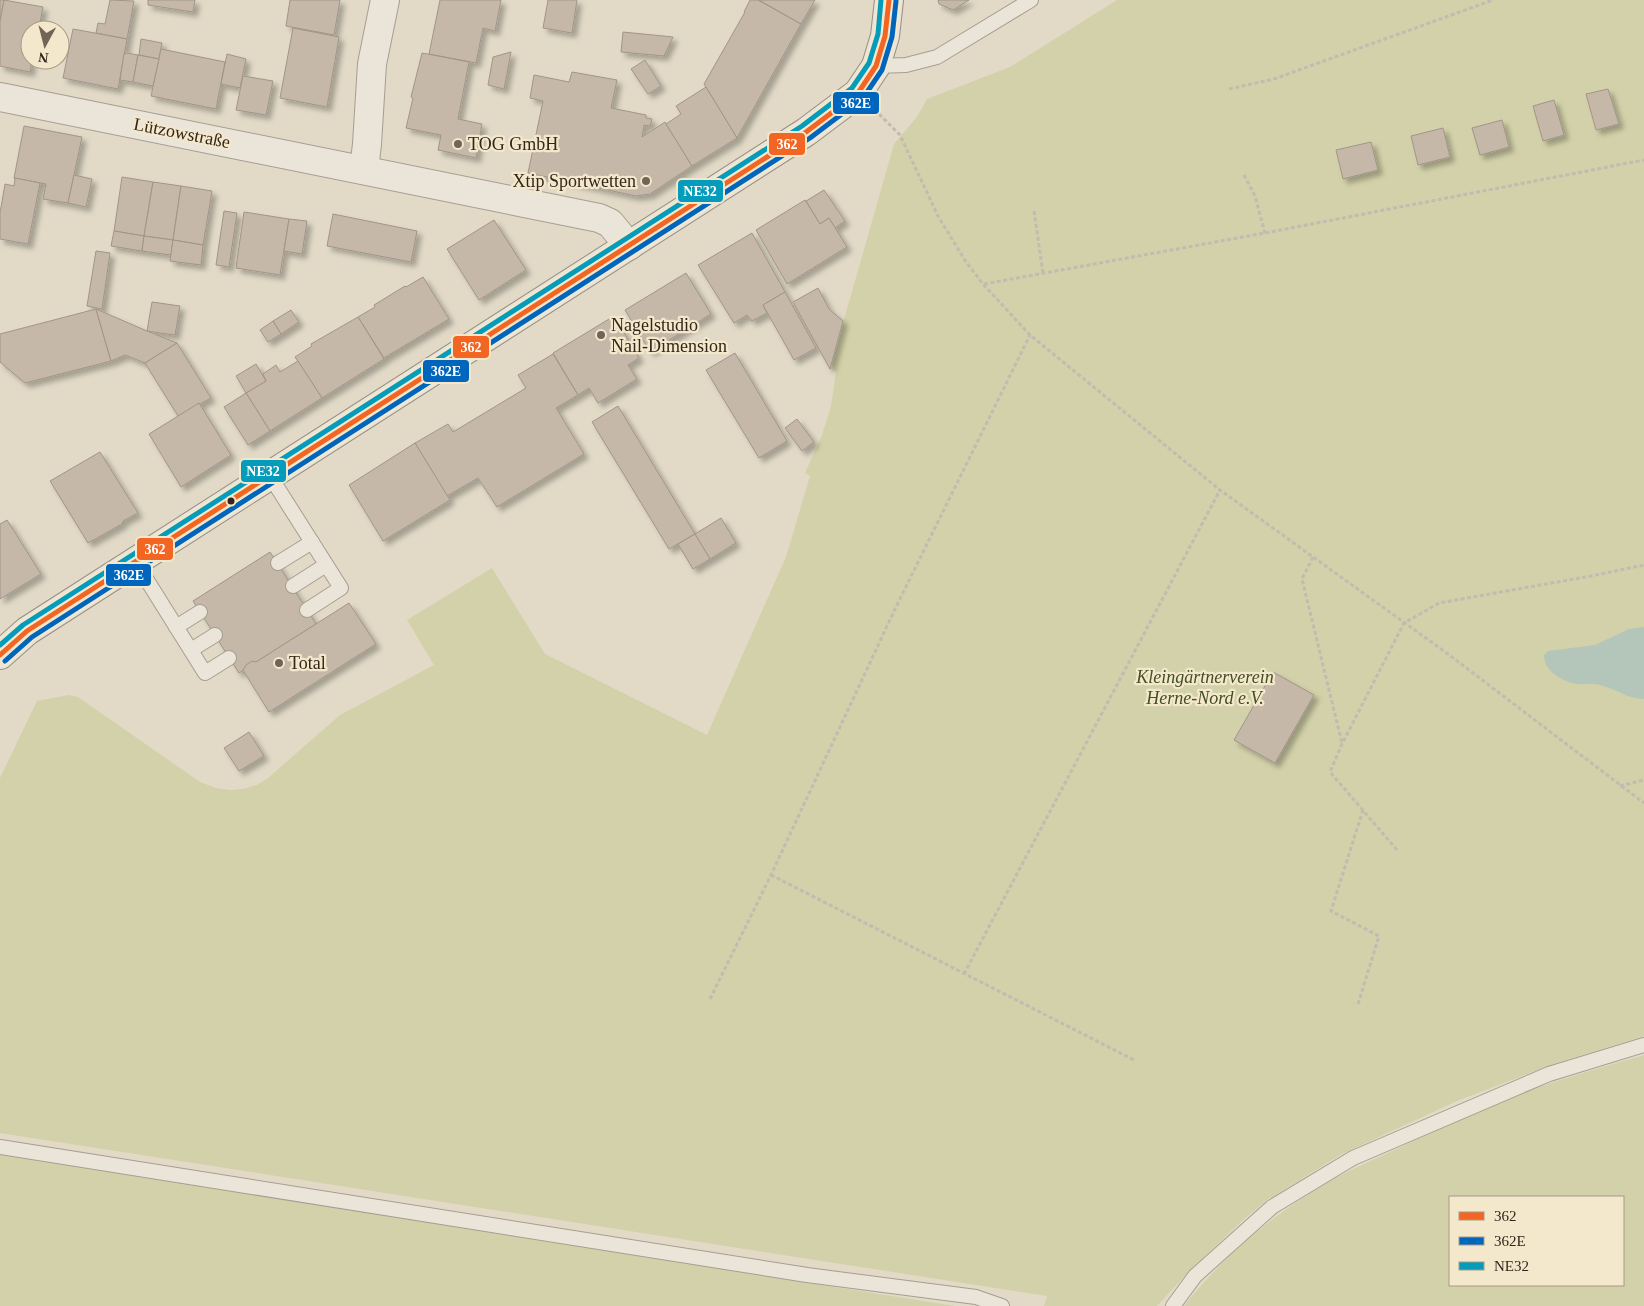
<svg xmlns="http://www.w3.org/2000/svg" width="1644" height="1306" font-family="'Times New Roman',serif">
  <defs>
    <filter id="shadow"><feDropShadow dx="4.5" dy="4.5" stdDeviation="2.5" flood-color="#0004"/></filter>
  </defs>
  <rect width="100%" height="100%" fill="#e2dac7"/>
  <g fill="#d2d1a9" fill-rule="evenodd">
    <polygon points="1117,0 1644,0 1644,1036 1556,1063 1457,1101 1340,1155 1267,1200 1243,1220 1192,1268 1157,1306 1044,1306 1047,1296 0,1133 0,778 37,701 69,695 78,697 200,782 216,788 230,790 243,789 257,785 268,778 340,715 434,665 407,620 492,568 545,654 707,735 786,557 810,476 805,473 822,435 831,406 836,372 830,369 894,144 917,117 927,99 1010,67"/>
    <path d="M1644 1055V1306H1184C1225 1254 1277 1211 1334 1179 1356 1167 1380 1157 1403 1146 1438 1129 1473 1111 1510 1097 1554 1081 1599 1068 1644 1055ZM1450 1197H1623V1285H1450Z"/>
    <polygon points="0,1153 315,1205 955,1306 0,1306"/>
  </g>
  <path fill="#b4c6ba" d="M1644 627V699C1628 699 1618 690 1603 686 1593 682 1582 686 1572 683 1559 679 1544 670 1544 655L1548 651 1595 645 1629 629Z"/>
  <g fill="#c5b8a8" stroke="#a19587" filter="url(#shadow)">
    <polygon points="0,0 4,0 0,21"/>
    <polygon points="4,0 43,7 39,27 43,28 43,30 30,30 30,60 32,60 30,72 0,66 0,21"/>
    <polygon points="110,0 134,1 127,39 96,33 98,23 105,24"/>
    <polygon points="148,0 195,0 193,12 148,5"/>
    <polygon points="290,0 340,0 334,35 286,26"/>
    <polygon points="440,0 501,0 495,31 483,28 476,63 429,54"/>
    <polygon points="548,0 577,0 572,33 543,28"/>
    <polygon points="750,0 758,0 801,24 737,138 704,84 745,12 744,12"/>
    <polygon points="759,0 815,0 801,24"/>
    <polygon points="938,0 969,0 953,10 939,4"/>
    <polygon points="293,28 339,37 327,107 280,98"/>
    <polygon points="73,29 127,39 118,89 63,78"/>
    <polygon points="623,32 673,37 664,56 621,52"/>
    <polygon points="141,39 162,43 159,59 139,55"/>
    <polygon points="161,49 225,62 216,109 151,96"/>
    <polygon points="511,52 504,89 488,85 493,57"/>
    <polygon points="127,53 138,55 133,82 120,80 124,54"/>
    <polygon points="422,53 469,62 458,119 482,124 476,158 438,150 441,135 406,128 413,98 411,97"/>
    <polygon points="227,54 246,59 240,88 221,84"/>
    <polygon points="138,55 159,59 153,86 133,82"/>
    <polygon points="645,60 661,86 648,94 631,69"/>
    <polygon points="572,72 617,80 611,108 646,115 646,118 652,119 650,126 644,125 642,137 665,122 692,166 650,194 636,196 528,173 543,101 530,98 534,75 569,82"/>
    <polygon points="243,76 273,81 266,115 236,110"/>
    <polygon points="706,87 737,138 692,166 666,124 681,114 676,106"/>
    <polygon points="1608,89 1619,124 1596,130 1586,94"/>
    <polygon points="1554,100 1564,135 1543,141 1533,106"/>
    <polygon points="1502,120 1509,147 1480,155 1472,128"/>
    <polygon points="24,126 82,137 68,203 43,199 46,184 14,178"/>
    <polygon points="1443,128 1450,157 1418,165 1411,136"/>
    <polygon points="1371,142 1378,170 1343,179 1336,150"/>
    <polygon points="74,175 92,179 86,207 68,203"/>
    <polygon points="122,177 153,182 144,236 114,231"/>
    <polygon points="15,178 40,183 28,244 0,239 0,213 5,184 14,186"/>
    <polygon points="153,182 181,186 173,240 144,236"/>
    <polygon points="181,186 212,191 203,245 173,240"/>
    <polygon points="824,190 845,221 835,228 829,218 820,224 806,201"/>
    <polygon points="805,200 820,224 829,218 847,247 787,284 756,230"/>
    <polygon points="224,211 237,213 229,267 216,265"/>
    <polygon points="244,212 289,219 280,275 236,268"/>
    <polygon points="333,214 417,231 411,262 327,246"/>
    <polygon points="289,219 307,221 302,254 284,251"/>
    <polygon points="494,220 526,270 479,300 447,249"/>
    <polygon points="114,231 144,236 142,251 111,246"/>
    <polygon points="752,233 785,292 763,305 767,313 752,321 747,315 734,323 698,265"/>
    <polygon points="144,236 173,240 171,255 142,251"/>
    <polygon points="173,240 203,245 201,265 170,261"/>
    <polygon points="96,251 110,253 102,309 87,306"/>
    <polygon points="686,273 711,314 650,352 625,310"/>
    <polygon points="423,277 449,319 384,358 358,317 375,307 374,305 405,286 406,287"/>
    <polygon points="818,288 829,309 843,321 830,369 793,302"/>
    <polygon points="785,292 816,348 794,360 763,305"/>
    <polygon points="152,302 180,306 175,335 147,331"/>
    <polygon points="96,309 111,361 25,383 0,362 0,334"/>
    <polygon points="96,309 147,331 177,343 145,363 125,355 111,361"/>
    <polygon points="291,310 299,322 281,334 273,321"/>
    <polygon points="614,316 639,358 628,365 637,379 598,403 589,388 578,395 553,353"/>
    <polygon points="358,317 384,359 322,398 295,357 312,346 311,344"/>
    <polygon points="273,321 281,334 268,342 260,330"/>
    <polygon points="177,343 211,398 178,416 145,363"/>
    <polygon points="735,353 787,441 759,458 706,370"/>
    <polygon points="553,354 578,395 556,408 584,454 497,507 478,478 447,496 415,443 448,424 453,432 526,388 518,375"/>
    <polygon points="298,361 322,398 270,431 246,393 266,381 263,374 276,365 280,372"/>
    <polygon points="256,364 266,381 246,393 236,376"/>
    <polygon points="246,393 270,431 248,445 224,407"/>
    <polygon points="199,403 231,455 181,487 149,434"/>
    <polygon points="618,406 695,534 669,549 592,422"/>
    <polygon points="797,419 814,442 802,451 785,428"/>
    <polygon points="415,443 450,500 383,541 349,485"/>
    <polygon points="100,452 138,513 123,521 122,524 88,543 50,481"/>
    <polygon points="721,518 736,543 710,559 695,534"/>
    <polygon points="7,520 41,574 0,599 0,524"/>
    <polygon points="695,534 710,559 693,569 678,544"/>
    <polygon points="270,552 316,624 239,673 193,601"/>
    <polygon points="349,603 376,644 269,712 243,670 246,665 252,661 256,662"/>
    <polygon points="1273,672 1314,695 1275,763 1234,740"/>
    <polygon points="249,732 264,756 239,771 224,748"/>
  </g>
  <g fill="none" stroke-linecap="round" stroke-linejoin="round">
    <defs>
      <g id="service">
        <polyline points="876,66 906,65 937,57 1031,0"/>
        <polyline points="270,476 341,588 307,610"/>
        <polyline points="135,561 205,673 229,658"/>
        <polyline points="278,563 312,542"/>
        <polyline points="293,586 326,565"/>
        <polyline points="176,627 200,612"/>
        <polyline points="191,650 215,635"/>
        <polyline points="0,1147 807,1275 976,1297 1002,1306"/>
        <polyline points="1173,1306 1195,1276 1272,1207 1353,1158 1549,1074 1644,1045"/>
      </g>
      <g id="minor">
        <polyline points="0,97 599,218 610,223 629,246"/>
        <polyline points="364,170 367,144 372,64 385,0"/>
      </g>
      <polyline id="secondary" points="0,655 27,631 806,132 858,93 876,66 885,36 889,0"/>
    </defs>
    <use href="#service" stroke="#a69e91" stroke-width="16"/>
    <use href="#minor" stroke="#a69e91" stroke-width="30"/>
    <use href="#secondary" stroke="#968e81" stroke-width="30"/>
    <g stroke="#c2bbb1" stroke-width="3" stroke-dasharray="4 2.5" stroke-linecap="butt">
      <polyline points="1229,89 1274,79 1493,0"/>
      <polyline points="879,114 900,135 938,216 966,262 983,284 1030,335 1220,490 1448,654 1644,803"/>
      <polyline points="1244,175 1255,196 1265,233"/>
      <polyline points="1034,211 1043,273"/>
      <polyline points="984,284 1265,233 1644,160"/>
      <polyline points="1313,557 1302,579 1342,743"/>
      <polyline points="1620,786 1644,780"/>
      <polyline points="1397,850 1330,772 1342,744 1404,623 1439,603 1591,576 1644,565"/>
      <polyline points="771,875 1134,1060"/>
      <polyline points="964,974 1220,490"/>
      <polyline points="710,999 771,875 895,609 1030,335"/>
      <polyline points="1358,1004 1379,936 1331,911 1363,810"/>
    </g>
    <use href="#service" stroke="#eae4d9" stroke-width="14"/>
    <use href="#minor" stroke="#eae4d9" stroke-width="28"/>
    <use href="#secondary" stroke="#eae4d9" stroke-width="28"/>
    <defs>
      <polyline id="bus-1" points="0,655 27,631 806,132 858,93 876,66 885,36 889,0"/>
      <polyline id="bus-2" points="5,661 32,637 810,138 863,98 882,70 892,37 896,1"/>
      <polyline id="bus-3" points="0,645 23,625 802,126 852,88 869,63 878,34 881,0"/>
    </defs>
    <use href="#bus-1" stroke="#f4e8cc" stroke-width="9"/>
    <use href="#bus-2" stroke="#f4e8cc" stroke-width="9"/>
    <use href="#bus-3" stroke="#f4e8cc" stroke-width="9"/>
    <use href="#bus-1" stroke="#f26522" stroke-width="5"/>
    <use href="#bus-2" stroke="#0065bd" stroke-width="5"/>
    <use href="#bus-3" stroke="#059cbc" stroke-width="5"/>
  </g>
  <g fill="#706557" stroke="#f4e8cc" stroke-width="2">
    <circle cx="458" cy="144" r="5"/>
    <circle cx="646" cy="181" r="5"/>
    <circle cx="601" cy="335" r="5"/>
    <circle cx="279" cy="663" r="5"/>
  </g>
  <circle fill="#33261b" stroke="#f4e8cc" stroke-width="2" cx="231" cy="501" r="4.5"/>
  <g text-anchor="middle" stroke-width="4.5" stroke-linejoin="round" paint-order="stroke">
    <g font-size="18" fill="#33261b" stroke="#f4e8cc">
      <text transform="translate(182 133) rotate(11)" y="6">Lützowstraße</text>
    </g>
    <g font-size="18" fill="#33261b" stroke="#f4e8cc" text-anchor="start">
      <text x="468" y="150">TOG GmbH</text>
      <text x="636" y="187" text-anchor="end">Xtip Sportwetten</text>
      <text x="611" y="331">Nagelstudio<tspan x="611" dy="21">Nail-Dimension</tspan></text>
      <text x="289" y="669">Total</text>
    </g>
    <g font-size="18" font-style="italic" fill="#444f22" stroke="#f4e8cc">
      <text x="1205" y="683">Kleingärtnerverein<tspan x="1205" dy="21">Herne-Nord e.V.</tspan></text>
    </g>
  </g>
  <g stroke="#f4e8cc" stroke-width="2">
    <rect x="832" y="91" width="48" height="24" rx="5" fill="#0065bd"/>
    <rect x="768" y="132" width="38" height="24" rx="5" fill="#f26522"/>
    <rect x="677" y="179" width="47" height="24" rx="5" fill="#059cbc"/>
    <rect x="452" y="335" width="38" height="24" rx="5" fill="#f26522"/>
    <rect x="422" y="359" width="48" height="24" rx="5" fill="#0065bd"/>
    <rect x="240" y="459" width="47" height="24" rx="5" fill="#059cbc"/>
    <rect x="136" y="537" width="38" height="24" rx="5" fill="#f26522"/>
    <rect x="105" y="563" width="47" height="24" rx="5" fill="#0065bd"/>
  </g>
  <g font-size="14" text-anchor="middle" font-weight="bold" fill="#fff">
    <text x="856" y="108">362E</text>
    <text x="787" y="149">362</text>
    <text x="700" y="196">NE32</text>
    <text x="471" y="352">362</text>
    <text x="446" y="376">362E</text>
    <text x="263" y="476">NE32</text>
    <text x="155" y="554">362</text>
    <text x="129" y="580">362E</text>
  </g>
  <rect x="1449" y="1196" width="175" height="90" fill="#f4e8cc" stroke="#a79a85"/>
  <rect x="1459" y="1212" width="25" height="8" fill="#f26522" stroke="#a79a85"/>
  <text x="1494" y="1221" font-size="15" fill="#33261b">362</text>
  <rect x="1459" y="1237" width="25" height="8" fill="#0065bd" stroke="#a79a85"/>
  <text x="1494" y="1246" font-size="15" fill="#33261b">362E</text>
  <rect x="1459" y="1262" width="25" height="8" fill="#059cbc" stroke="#a79a85"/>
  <text x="1494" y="1271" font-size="15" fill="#33261b">NE32</text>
  <g transform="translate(45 45) rotate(187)"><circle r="24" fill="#f4e8cc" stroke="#a79a85"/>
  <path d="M0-4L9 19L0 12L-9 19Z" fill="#706557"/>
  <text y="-8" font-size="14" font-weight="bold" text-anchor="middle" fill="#33261b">N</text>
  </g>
</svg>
